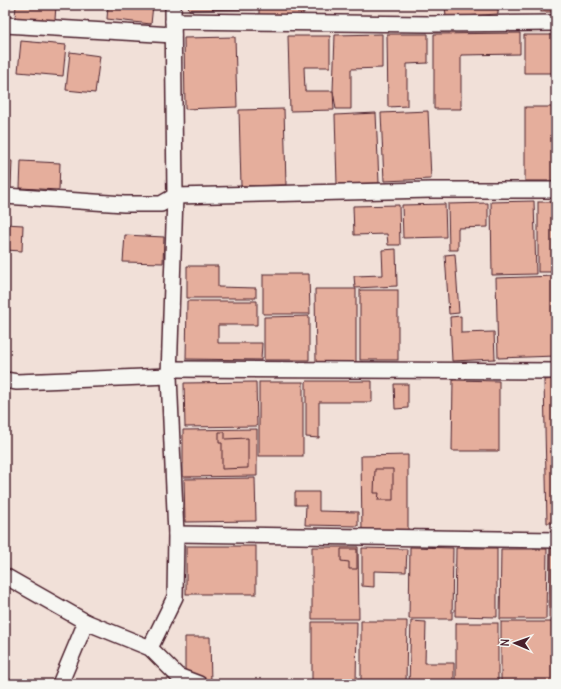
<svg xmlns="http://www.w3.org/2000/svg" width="561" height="689" font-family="Delius,sans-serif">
  <rect width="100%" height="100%" fill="#f1e0d8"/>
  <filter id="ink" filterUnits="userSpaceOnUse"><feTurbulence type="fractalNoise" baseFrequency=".025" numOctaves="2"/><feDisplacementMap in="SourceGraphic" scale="8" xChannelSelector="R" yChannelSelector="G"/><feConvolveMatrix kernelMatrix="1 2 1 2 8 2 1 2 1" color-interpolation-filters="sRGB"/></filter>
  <g filter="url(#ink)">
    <g fill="#e5ae9c" stroke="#4a1f2b">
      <rect x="5" y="5" width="4" height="12"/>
      <polygon points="16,5 56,5 55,20 15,18"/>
      <polygon points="108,5 153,5 151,24 107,19"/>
      <polygon points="188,5 253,5 253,9 189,10"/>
      <polygon points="259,5 303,5 303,16 259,17"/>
      <polygon points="445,5 498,5 498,14 446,17"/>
      <rect x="541" y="5" width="15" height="7"/>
      <polygon points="520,33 520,54 461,55 461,109 434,109 434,34"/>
      <polygon points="382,34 382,68 351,69 351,109 336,109 333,91 335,35"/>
      <polygon points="387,34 428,34 428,63 407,64 407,106 388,107"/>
      <polygon points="524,35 556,35 556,89 555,73 524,73"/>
      <polygon points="288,36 330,36 330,67 304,67 305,91 333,91 334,110 290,111"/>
      <polygon points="235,37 237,107 185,109 184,38"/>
      <polygon points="21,41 66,45 63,76 18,72"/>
      <polygon points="70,52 100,56 95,93 66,90"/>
      <rect x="525" y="107" width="30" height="74"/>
      <polygon points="284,109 286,185 241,186 239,110"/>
      <polygon points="428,111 431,179 384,181 381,113"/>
      <polygon points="376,113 379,183 337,184 335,115"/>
      <polygon points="5,161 12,161 11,187 5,187"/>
      <polygon points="21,161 60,163 59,190 20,188"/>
      <polygon points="534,201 536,274 492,275 491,202"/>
      <rect x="538" y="202" width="18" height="70"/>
      <polygon points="488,203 488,227 458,228 458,250 449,250 448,204"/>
      <polygon points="445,204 446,237 403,238 402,205"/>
      <polygon points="399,205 400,245 388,245 387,234 354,235 353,206"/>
      <polygon points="5,224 23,225 22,251 5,250"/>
      <polygon points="125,235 164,237 163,263 123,262"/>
      <polygon points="396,249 397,286 355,288 354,276 383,275 382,250"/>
      <polygon points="455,254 459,313 449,314 445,255"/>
      <polygon points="187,266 218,266 218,287 256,288 256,298 187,298"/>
      <polygon points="263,274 309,274 310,314 263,314"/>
      <polygon points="556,276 556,356 498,358 496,278"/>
      <polygon points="315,289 356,289 356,363 316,363"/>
      <rect x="360" y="290" width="38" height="70"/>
      <polygon points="187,301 257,301 257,325 218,325 218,343 262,343 261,360 186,359"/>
      <polygon points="309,316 309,360 264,360 264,317"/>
      <polygon points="461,316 461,333 494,332 495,359 452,361 450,317"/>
      <polygon points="556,379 556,523 547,523 544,380"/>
      <polygon points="453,380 499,381 499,451 452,451"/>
      <polygon points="306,381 372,381 372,402 319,402 319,438 306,437"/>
      <polygon points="256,382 257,426 185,427 184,383"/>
      <rect x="259" y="382" width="44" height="74"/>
      <polygon points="394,384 408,384 408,408 395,409"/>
      <polygon points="257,429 257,476 183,477 183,430"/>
      <polygon points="219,432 225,432 225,439 248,438 248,468 222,469 222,443 219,443"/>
      <polygon points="408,455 408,531 362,532 361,456"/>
      <polygon points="375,469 393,469 393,500 378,500 379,493 374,493"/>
      <polygon points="255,478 256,521 185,522 184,479"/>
      <polygon points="295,492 319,492 319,511 358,512 358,526 305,525 306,505 295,505"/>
      <rect x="186" y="546" width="70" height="48"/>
      <polygon points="312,547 358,547 359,619 312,619"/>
      <polygon points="410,547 453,548 452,619 409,619"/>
      <polygon points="550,547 556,547 556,618 549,618"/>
      <polygon points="362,548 407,549 406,572 374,571 374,587 362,586"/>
      <polygon points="456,548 497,548 497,617 455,616"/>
      <polygon points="341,549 357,549 357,569 349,569 349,562 341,561"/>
      <polygon points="501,549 547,549 546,619 500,619"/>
      <polygon points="361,621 407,621 406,684 361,684"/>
      <polygon points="411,621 426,622 425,663 454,663 454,684 409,684"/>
      <polygon points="312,622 357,622 356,684 312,684"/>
      <rect x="501" y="622" width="55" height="62"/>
      <rect x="456" y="623" width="42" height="61"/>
      <polygon points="185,637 210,637 211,684 185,674"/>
    </g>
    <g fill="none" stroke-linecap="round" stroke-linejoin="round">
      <defs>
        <g id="minor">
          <polyline points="173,21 429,24 556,23"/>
          <polyline points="5,25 173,35"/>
          <polyline points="5,196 124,204 161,204 175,196 431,190 556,190"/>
          <polyline points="170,369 556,371"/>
          <polyline points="5,380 17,382 169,376"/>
          <polyline points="176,534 556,540"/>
          <polyline points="5,576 86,622 150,648 178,676 199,684"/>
          <polyline points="150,648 175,597 176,534 169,376 175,196 173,5"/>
          <polyline points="60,684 86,622"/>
        </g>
      </defs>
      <use href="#minor" stroke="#4a1f2b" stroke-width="18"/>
      <use href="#minor" stroke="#f6f6f2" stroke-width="15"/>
    </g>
  </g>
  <rect width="561" height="689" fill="none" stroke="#f6f6f2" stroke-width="20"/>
  <rect x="10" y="10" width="541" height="669" fill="none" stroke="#4a1f2b" stroke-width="1.5" filter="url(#ink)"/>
  <g transform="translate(515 643) rotate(272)" stroke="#f6f6f2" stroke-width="3" paint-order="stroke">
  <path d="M0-3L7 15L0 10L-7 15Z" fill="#4a1f2b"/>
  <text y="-6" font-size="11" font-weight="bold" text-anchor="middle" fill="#4a1f2b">N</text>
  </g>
</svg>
